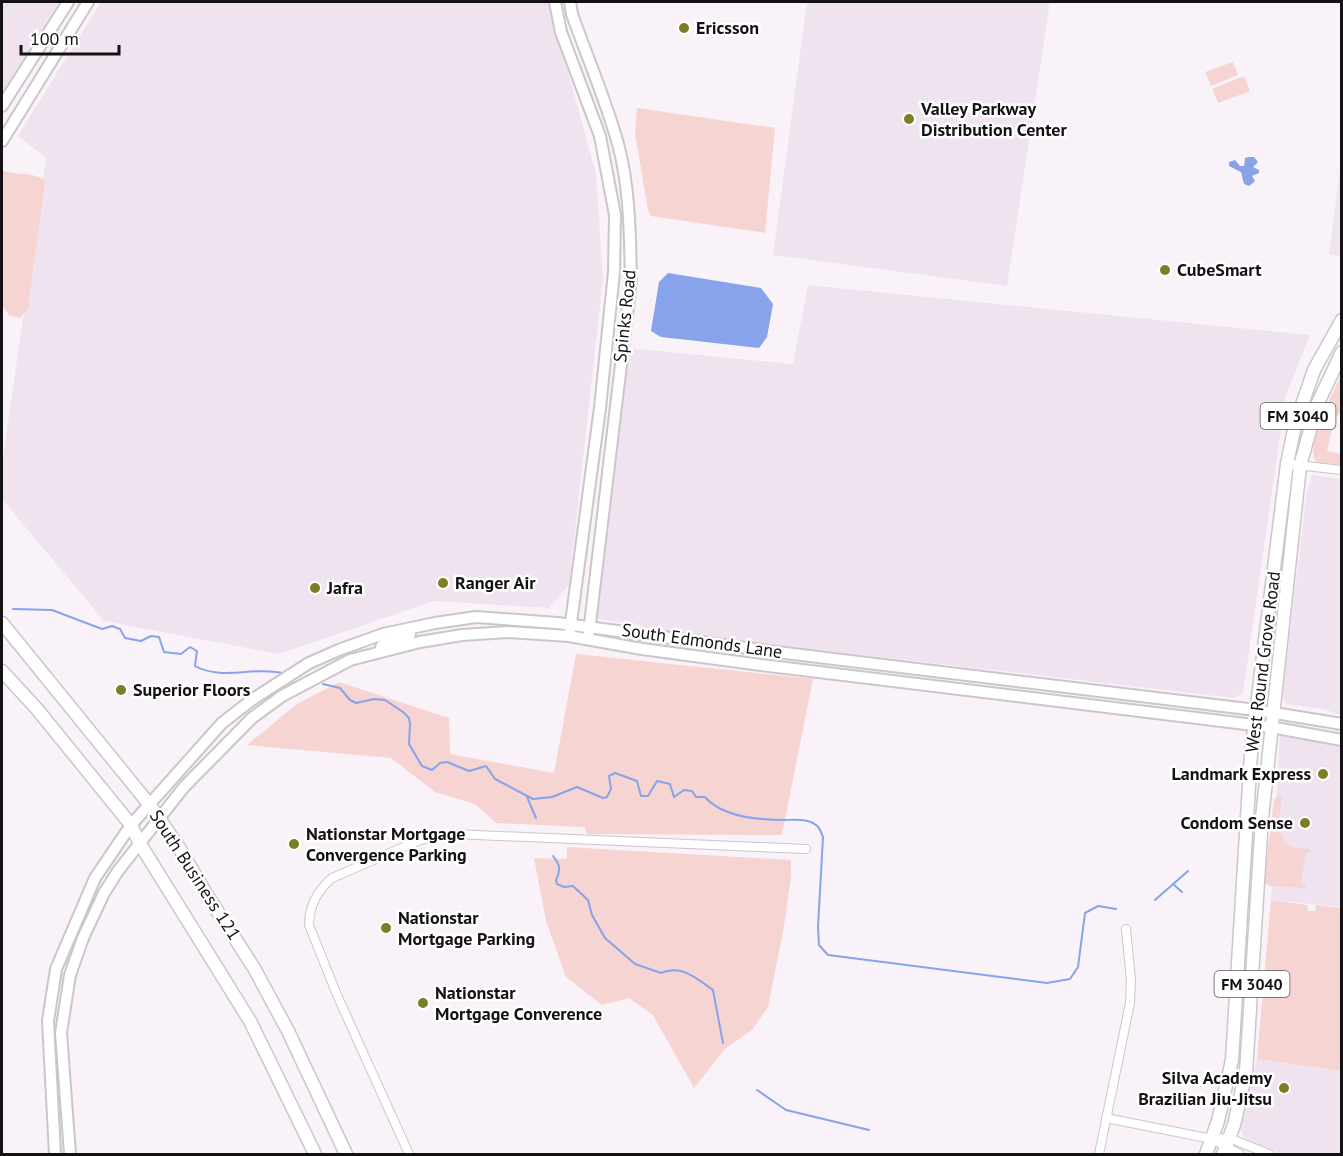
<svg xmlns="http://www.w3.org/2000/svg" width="1343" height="1156" font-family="'PT Sans',sans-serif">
  <rect width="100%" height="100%" fill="#f9f2f9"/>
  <g fill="#f0e3f0">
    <polygon points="2,2 59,2 2,93"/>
    <polygon points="101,2 549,2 596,174 603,279 569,585 549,608 434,601 279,654 104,621 2,499 2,464 46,158 18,136"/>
    <polygon points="807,2 1050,2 1007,286 773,255"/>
    <polygon points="1341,164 1341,256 1329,254"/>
    <polygon points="808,285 1310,335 1286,395 1243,693 1233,698 657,631 635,624 595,619 628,348 793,364"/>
    <polygon points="1312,475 1341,479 1341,715 1323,709 1286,704 1282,698 1307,491"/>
    <polygon points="1280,734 1341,747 1341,907 1271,900"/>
    <polygon points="1257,1059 1341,1071 1341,1154 1282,1154 1244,1138 1241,1129"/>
  </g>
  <g fill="#f6d4d2">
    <polygon points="1233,62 1238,75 1211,86 1205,72"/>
    <polygon points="1244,76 1250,91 1218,103 1212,89"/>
    <polygon points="637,108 775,128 765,233 651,216 648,210 635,133"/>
    <path d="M2 170C15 176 34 171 45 181L28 308 20 318 9 315 2 305Z"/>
    <path d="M1341 375V411L1334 420 1327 451 1341 454V466L1321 464 1315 461C1307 441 1333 394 1341 375Z"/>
    <polygon points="576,654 813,679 782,835 587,834 584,827 496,823 475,804 435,792 391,758 247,745 297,704 339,682 449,718 450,754 554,773"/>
    <path d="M1278 795 1282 796C1281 811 1273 840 1292 847 1298 849 1305 848 1311 850L1310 853H1306L1301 884 1306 885 1305 888 1270 886 1264 882 1274 800Z"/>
    <polygon points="567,847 791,860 791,877 784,926 768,1007 752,1030 725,1049 694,1088 653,1015 629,998 602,1005 566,977 546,921 534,858 567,859"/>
    <polygon points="1271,900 1307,905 1308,911 1315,911 1316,905 1341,908 1341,1071 1257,1059"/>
  </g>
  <g fill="#87a3e9">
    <polygon points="1248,157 1254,157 1258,162 1253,167 1259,170 1259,173 1252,176 1255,181 1249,186 1244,184 1241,172 1229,166 1229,162 1235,160 1240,166 1244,166 1245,158"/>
    <polygon points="668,273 761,288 773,304 767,337 759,348 661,337 651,331 659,282"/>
  </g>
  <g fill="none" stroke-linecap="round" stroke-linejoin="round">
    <g stroke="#87a3e9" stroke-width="2">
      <path d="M13 609 52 610 102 629 112 626 120 629 125 638 141 641 151 636 159 637 164 652 181 654 190 647 197 651 195 666C222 681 254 666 282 673"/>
      <path d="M323 684 340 688 350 700 356 703 374 699 385 700 403 712 409 718 410 724 409 744 422 766 432 770 440 763 447 762 469 771 486 766 495 779 533 799 552 797 577 787 603 798 607 797 611 789 609 776 615 773 637 781 641 796H648L657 781 670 784 674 797 684 790 692 791 696 797H705C722 817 759 820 784 820 794 820 808 818 816 825 820 827 821 833 823 837L818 927 819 945 828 955 1047 983 1070 979 1078 967 1085 913 1098 906 1116 909"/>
      <polyline points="527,797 536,818"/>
      <path d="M553 856C560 865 561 869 556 880L557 884 564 887 573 886 588 900 592 915 605 938 635 964 661 973C681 964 696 978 713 990L723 1043"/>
      <polyline points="1173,884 1182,892"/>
      <polyline points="1155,900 1188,871"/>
      <polyline points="757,1090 786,1110 869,1130"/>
    </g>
    <defs>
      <g id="minor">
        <polyline points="1287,464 1342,470"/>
        <polyline points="1106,1118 1212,1139 1229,1138 1269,1154"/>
        <polyline points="1212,1139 1240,1154"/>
        <path d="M409 1154 337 995 309 925C309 906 317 891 332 878L420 840 454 834 806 849"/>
        <polyline points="1099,1154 1130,1003 1131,980 1126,929"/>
      </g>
      <g id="secondary">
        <polyline points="555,2 561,32 600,136 615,215 614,272 600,408 570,630"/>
        <path d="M570 2 572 14C587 57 606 100 618 144 630 188 630 236 631 281L589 632"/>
        <polyline points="2,106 68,2"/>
        <polyline points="2,141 88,2"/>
        <polyline points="380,651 382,645 410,635"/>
        <polyline points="55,1154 48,1021 56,969 95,878 131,825 222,723 253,699 309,663 341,649 383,634 435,623 476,617 557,623 785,653 1256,710 1342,724"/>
        <polyline points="70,1154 61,1033 70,975 83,938 104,893 118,871 184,787 252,718 282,696 350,660 420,642 462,635 508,632 569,636 642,649 761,665 1270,727 1342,740"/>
      </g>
      <g id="primary">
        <polyline points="2,623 149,804 178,846 207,895 254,968 288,1031 346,1154"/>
        <polyline points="2,671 37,709 131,825 140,844 250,1021 315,1154"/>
        <polyline points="1206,1154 1218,1121 1232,1060 1251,753 1287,464 1295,425 1314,370 1342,320"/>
        <polyline points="1223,1154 1234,1125 1246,1072 1262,818 1300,466 1317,405 1342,352"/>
      </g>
    </defs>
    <use href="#minor" stroke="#ccc5cc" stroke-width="10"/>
    <use href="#secondary" stroke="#ccc5cc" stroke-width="14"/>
    <use href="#primary" stroke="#ccc5cc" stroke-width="15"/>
    <use href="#minor" stroke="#fff" stroke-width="8"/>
    <use href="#secondary" stroke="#fff" stroke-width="10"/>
    <use href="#primary" stroke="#fff" stroke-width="12"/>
  </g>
  <g fill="#7c7d25" stroke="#fff" stroke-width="2">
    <circle cx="684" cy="28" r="6"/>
    <circle cx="909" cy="119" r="6"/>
    <circle cx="1165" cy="270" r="6"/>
    <circle cx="443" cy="583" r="6"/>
    <circle cx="315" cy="588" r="6"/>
    <circle cx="121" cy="690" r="6"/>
    <circle cx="1323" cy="774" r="6"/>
    <circle cx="1305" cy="823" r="6"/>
    <circle cx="294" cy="844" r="6"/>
    <circle cx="386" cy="928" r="6"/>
    <circle cx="423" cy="1003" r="6"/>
    <circle cx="1284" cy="1088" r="6"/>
  </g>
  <g text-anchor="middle" stroke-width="5" stroke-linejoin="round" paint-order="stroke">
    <g fill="#fff" stroke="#5a585a" stroke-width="1.5">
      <rect x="1260.5" y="403" width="75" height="26" rx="4.5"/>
      <rect x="1214.5" y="971" width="75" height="26" rx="4.5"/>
    </g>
    <g font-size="16" font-weight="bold" fill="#141114">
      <text x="1298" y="422">FM 3040</text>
      <text x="1252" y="990">FM 3040</text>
    </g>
    <g font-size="18" font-weight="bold" fill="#141114" stroke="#fff" text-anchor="start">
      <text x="696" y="34">Ericsson</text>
      <text x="921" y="115">Valley Parkway<tspan x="921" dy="21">Distribution Center</tspan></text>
      <text x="1177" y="276">CubeSmart</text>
      <text x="455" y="589">Ranger Air</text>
      <text x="327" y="594">Jafra</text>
      <text x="133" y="696">Superior Floors</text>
      <text x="1311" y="780" text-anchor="end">Landmark Express</text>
      <text x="1293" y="829" text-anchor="end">Condom Sense</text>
      <text x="306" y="840">Nationstar Mortgage<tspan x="306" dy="21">Convergence Parking</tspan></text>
      <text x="398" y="924">Nationstar<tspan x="398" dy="21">Mortgage Parking</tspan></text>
      <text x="435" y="999">Nationstar<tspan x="435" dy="21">Mortgage Converence</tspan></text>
      <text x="1272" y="1084" text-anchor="end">Silva Academy<tspan x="1272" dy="21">Brazilian Jiu-Jitsu</tspan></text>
    </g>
    <g font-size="18" fill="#141114" stroke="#fff">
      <text transform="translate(625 316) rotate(-84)" y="6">Spinks Road</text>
      <text transform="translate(702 641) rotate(8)" y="6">South Edmonds Lane</text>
      <text transform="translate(1263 662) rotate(-83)" y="6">West Round Grove Road</text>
      <text transform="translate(195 875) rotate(57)" y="6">South Business 121</text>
    </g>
  </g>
  <rect width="1343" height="1156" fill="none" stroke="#141114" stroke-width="6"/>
  <path d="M21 45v9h98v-9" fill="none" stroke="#141114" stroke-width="3"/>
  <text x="30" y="45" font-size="18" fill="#141114" stroke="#ffffff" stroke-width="4.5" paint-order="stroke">100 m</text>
</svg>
